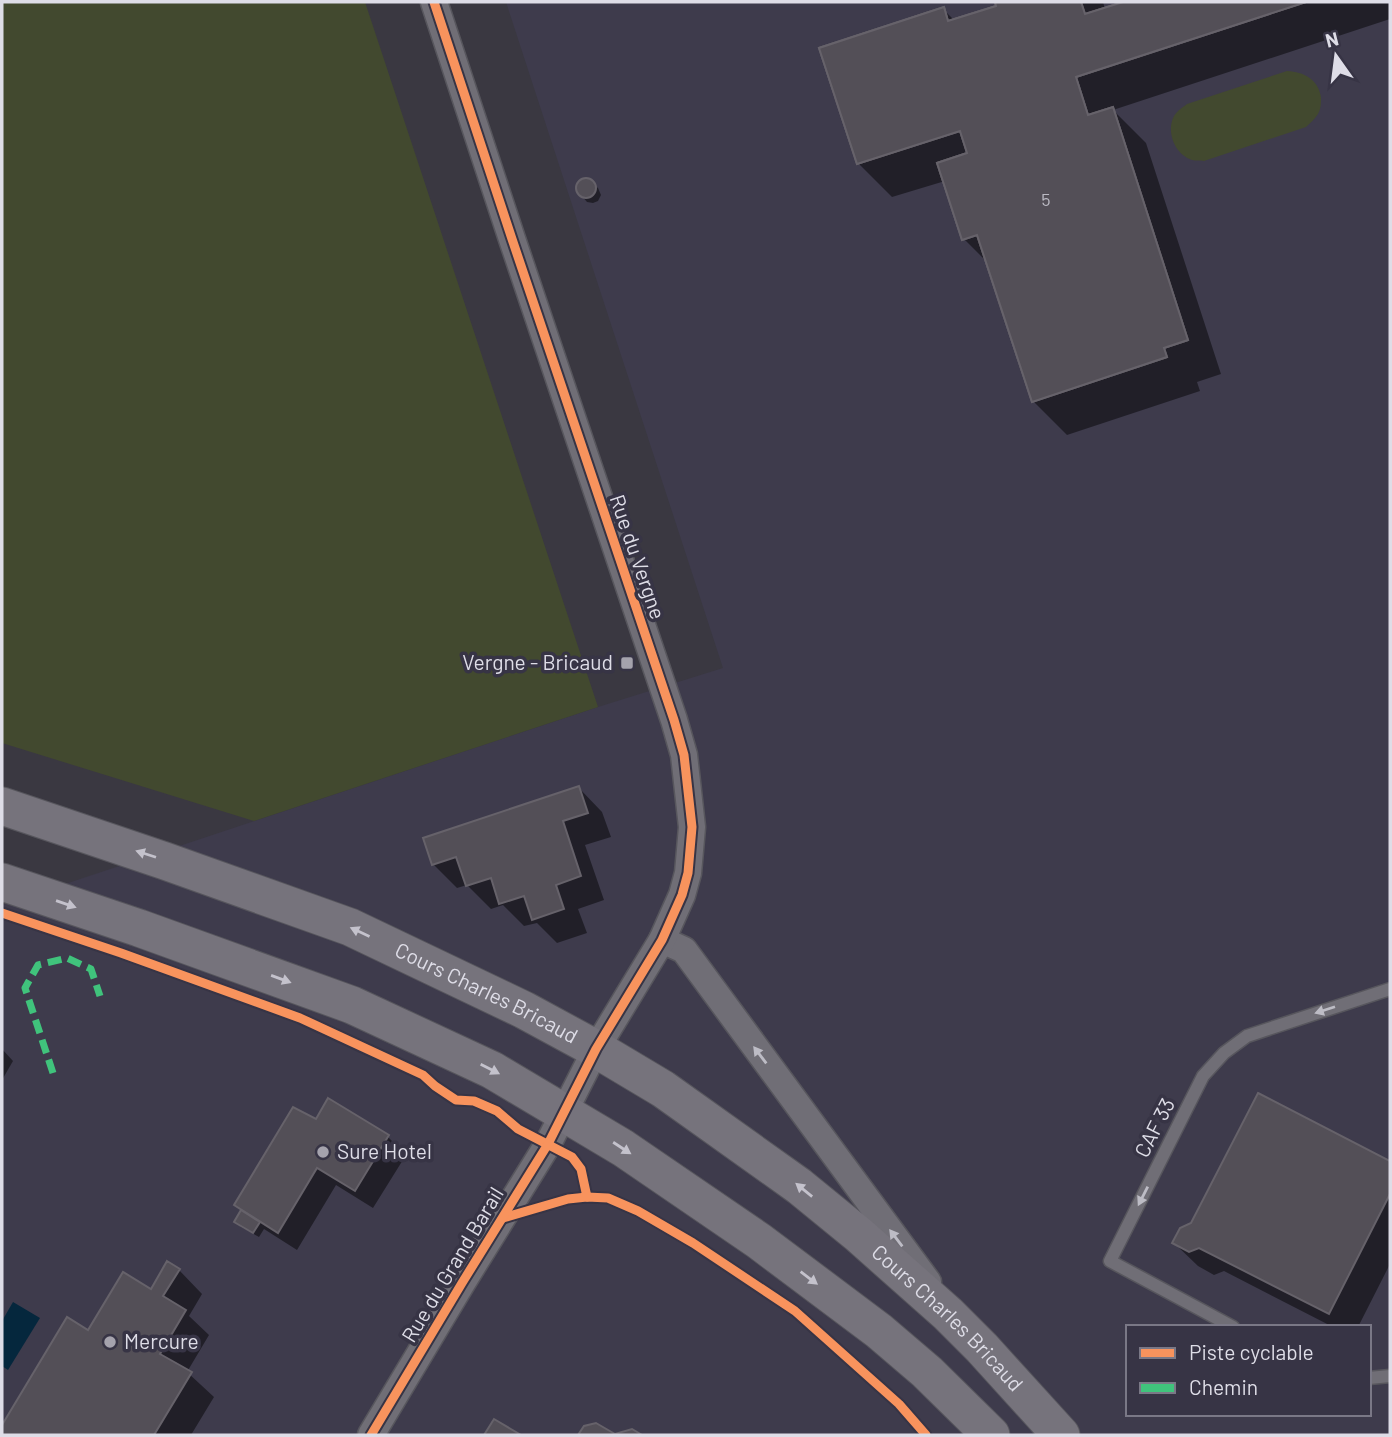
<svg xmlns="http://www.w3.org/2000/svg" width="1392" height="1437" font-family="Barlow,sans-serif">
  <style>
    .commercial { fill: #3e3b4c; fill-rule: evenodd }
    .green { fill: #42492f }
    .water { fill: #05273d }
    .shadow { fill: #0007 }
    .building { fill: #534f57; stroke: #66626a; stroke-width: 2; fill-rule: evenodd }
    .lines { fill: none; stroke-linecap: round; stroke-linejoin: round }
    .service-casing { stroke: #57565d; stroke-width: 15 }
    .minor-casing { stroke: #57565d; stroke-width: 29 }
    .secondary-casing { stroke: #57565d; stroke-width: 39 }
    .service { stroke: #706e76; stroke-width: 12 }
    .minor { stroke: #706e76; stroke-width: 26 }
    .secondary { stroke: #76737c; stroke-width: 37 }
    .quiet { stroke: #40c37c; stroke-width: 7; stroke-dasharray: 14 7; stroke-linecap: butt }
    .cycleway-casing { stroke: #373445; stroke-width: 13 }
    .cycleway { stroke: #f8935d; stroke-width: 9 }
    .oneway { fill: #c4c2cc }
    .oneway2 { fill: #bdbcc5 }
    .poi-dot { fill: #a5a3ad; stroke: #373445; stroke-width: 2.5 }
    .labels { text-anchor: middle; stroke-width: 7; stroke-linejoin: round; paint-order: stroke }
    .number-label { font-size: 18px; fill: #bbbac3 }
    .street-label { font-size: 21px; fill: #dedde7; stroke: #373445 }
    .poi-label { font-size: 21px; fill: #dedde7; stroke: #373445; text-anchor: start }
  </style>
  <rect width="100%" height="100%" fill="#3a3841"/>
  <path class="commercial" d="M 506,2 L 1390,2 L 1390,1435 L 2,1435 L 2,905 L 598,707 L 723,668 ZM 1128,1327 L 1369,1327 L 1369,1414 L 1128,1414 Z"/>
  <g class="green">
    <path d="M 2,2 L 365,2 L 598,707 L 254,821 L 2,743 Z"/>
    <path d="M 1287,71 C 1304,72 1318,79 1321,97 C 1321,103 1321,109 1318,114 C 1315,119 1310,123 1306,127 L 1204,161 C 1200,160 1196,161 1192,160 C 1174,154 1166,131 1174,116 C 1177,111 1183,107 1187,104 Z"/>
  </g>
  <path class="water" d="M 13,1302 L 40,1318 L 8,1370 L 2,1366 L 2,1321 Z"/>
  <g class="shadow">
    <path d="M 996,2 L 1103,2 L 1105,9 L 1129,2 L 1390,2 L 1390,19 L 1113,110 L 1146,143 L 1221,374 L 1197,382 L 1200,391 L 1067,435 L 1033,401 L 988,263 L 964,239 L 945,181 L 892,197 L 858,163 L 943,9 L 955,21 L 998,7 Z"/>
    <path d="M 587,180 L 598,188 L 601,195 L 598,201 L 593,203 L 587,202 L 577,190 L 580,182 Z"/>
    <path d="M 579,788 L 602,812 L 611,837 L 585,845 L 604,900 L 578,909 L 587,933 L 557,943 L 537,923 L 524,926 L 503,905 L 491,909 L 467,885 L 457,888 L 433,864 Z"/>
    <path d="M 2,1049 L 13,1061 L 2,1080 Z"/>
    <path d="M 329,1101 L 388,1137 L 406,1155 L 373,1208 L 336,1185 L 297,1250 L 264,1229 L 259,1237 L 241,1227 L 236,1221 L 242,1211 L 236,1205 L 316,1122 Z"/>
    <path d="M 1389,1162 L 1390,1164 L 1390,1264 L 1358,1327 L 1333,1327 L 1224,1271 L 1214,1275 L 1198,1266 L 1174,1243 Z"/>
    <path d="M 179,1270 L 202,1294 L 189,1316 L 209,1335 L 187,1372 L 214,1397 L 191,1435 L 2,1435 L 2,1428 L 67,1320 L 88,1332 L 152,1292 Z"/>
  </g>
  <g class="building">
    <path d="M 995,2 L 1081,2 L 1085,14 L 1123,2 L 1306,2 L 1076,77 L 1088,115 L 1113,107 L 1188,340 L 1164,348 L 1167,357 L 1032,402 L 977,235 L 962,240 L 937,163 L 967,153 L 960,131 L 857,164 L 819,48 L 944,7 L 948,21 L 996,6 ZM 1000,19 L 1012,55 L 964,71 L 953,35 Z"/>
    <path d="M 995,2 L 1081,2 L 1085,14 L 1123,2 L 1306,2 L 1076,77 L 1088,115 L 1113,107 L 1188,340 L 1164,348 L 1167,357 L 1032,402 L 977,235 L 962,240 L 937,163 L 967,153 L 960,131 L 857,164 L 819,48 L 944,7 L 948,21 L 996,6 Z"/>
    <circle cx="586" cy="188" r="10"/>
    <path d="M 579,786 L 588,813 L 563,821 L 581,876 L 556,885 L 564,909 L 532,920 L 524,896 L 499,904 L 491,878 L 466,886 L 456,857 L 432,865 L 423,838 Z"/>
    <path d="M 1258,1093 L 1390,1161 L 1390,1194 L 1329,1314 L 1199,1248 L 1189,1252 L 1172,1243 L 1180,1228 L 1191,1223 Z"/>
    <path d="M 328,1098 L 389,1135 L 355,1191 L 317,1168 L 278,1233 L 234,1205 L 293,1107 L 316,1119 Z"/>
    <path d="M 241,1210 L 260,1222 L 253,1233 L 234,1222 Z"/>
    <path d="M 167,1261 L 180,1269 L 163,1296 L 186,1310 L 160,1354 L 192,1372 L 154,1435 L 2,1435 L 2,1425 L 67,1317 L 88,1330 L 123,1272 L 151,1289 Z"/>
    <path d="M 494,1419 L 521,1435 L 484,1435 Z"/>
    <path d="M 596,1423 L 615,1434 L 632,1429 L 642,1435 L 578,1435 L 584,1426 Z"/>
  </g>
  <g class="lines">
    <g class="service-casing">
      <g id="service">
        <path d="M 1233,1327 L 1110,1261 L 1203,1076 L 1224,1053 L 1247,1036 L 1390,989"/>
        <path d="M 1369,1378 L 1390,1376"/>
      </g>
    </g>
    <g class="minor-casing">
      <g id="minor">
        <path d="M 662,940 L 684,950 L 928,1282"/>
        <path d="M 371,1435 L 462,1283 L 548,1144 L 596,1049 L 662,940 L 682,895 L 688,873 L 692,827 L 684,755 L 674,720 L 512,239 L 434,2"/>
      </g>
    </g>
    <g class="secondary-casing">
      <g id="secondary">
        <path id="s1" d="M 2,806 L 165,861 L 350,927 L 524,1010 L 596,1049 L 663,1089 L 799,1186 L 859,1235 L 948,1314 L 982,1348 L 1061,1435"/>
        <path d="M 2,882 L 139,928 L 352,1005 L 492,1070 L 623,1148 L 759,1241 L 879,1331 L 927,1372 L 991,1435"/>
      </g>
    </g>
    <use href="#service" class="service"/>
    <use href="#minor" class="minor"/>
    <use href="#secondary" class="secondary"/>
    <path class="quiet" d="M 53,1073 L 25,988 L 38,965 L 67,958 L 91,969 L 100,996"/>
    <g class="cycleway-casing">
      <g id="cycleway">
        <path d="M 2,913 L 121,953 L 300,1018 L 423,1075 L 435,1086 L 456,1100 L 474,1101 L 497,1111 L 518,1129 L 572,1157 L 581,1169 L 587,1197"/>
        <path d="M 503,1218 L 568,1199 L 587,1197 L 608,1198 L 638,1211 L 693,1243 L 795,1311 L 899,1404 L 926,1435"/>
        <path d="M 371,1435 L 462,1283 L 548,1144 L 596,1049 L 662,940 L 682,895 L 688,873 L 692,827 L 684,755 L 674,720 L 512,239 L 434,2"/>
      </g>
    </g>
    <use href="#cycleway" class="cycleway"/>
  </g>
  <defs><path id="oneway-solid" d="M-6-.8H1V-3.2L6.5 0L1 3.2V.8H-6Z" transform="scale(1.75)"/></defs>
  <g class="oneway">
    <use href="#oneway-solid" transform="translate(146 854) rotate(-162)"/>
    <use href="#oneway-solid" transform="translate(66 904) rotate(19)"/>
    <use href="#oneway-solid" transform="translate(360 932) rotate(-155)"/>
    <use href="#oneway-solid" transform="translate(281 979) rotate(20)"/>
    <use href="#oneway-solid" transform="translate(490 1069) rotate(27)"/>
    <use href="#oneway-solid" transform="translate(622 1148) rotate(33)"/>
    <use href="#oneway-solid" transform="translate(804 1190) rotate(-141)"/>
    <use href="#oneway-solid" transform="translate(809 1278) rotate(37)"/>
  </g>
  <g class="oneway2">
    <use href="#oneway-solid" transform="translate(1325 1010) rotate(162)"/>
    <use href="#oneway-solid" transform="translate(760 1055) rotate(-127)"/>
    <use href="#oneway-solid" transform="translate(1143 1196) rotate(117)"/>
    <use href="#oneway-solid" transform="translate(896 1238) rotate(-127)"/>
  </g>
  <g class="poi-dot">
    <rect x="620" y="656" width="14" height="14" rx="3.5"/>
    <circle cx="323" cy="1152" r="7"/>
    <circle cx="110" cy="1342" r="7"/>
  </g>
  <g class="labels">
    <g class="number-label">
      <text x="1046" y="206">5</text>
    </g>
    <g class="street-label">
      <text transform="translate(637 557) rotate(71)" y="7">Rue du Vergne</text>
      <text dy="7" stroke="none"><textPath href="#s1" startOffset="520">Cours Charles Bricaud</textPath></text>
      <text transform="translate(1155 1128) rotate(-63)" y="7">CAF 33</text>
      <text transform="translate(453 1265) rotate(-59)" y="7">Rue du Grand Barail</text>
      <text dy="7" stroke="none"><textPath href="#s1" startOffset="1087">Cours Charles Bricaud</textPath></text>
    </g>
    <g class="poi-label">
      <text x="613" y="670" text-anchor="end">Vergne - Bricaud</text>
      <text x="337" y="1159">Sure Hotel</text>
      <text x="124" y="1349">Mercure</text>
    </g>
  </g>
  <rect width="1392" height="1437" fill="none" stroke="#dedde7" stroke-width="7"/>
  <rect x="1126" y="1325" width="245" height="91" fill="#373445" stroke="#7a7886" stroke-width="2"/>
  <rect x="1140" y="1348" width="35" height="10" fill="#f8935d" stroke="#7a7886" stroke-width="2"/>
  <text x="1189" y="1360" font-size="21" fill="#dedde7">Piste cyclable</text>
  <rect x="1140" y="1383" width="35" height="10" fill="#40c37c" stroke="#7a7886" stroke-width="2"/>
  <text x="1189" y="1395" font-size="21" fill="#dedde7">Chemin</text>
  <g transform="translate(1336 56) rotate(346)" stroke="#373445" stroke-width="5" paint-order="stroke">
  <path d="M0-5L12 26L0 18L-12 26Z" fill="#dedde7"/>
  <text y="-10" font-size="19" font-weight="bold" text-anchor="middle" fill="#dedde7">N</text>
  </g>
</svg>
